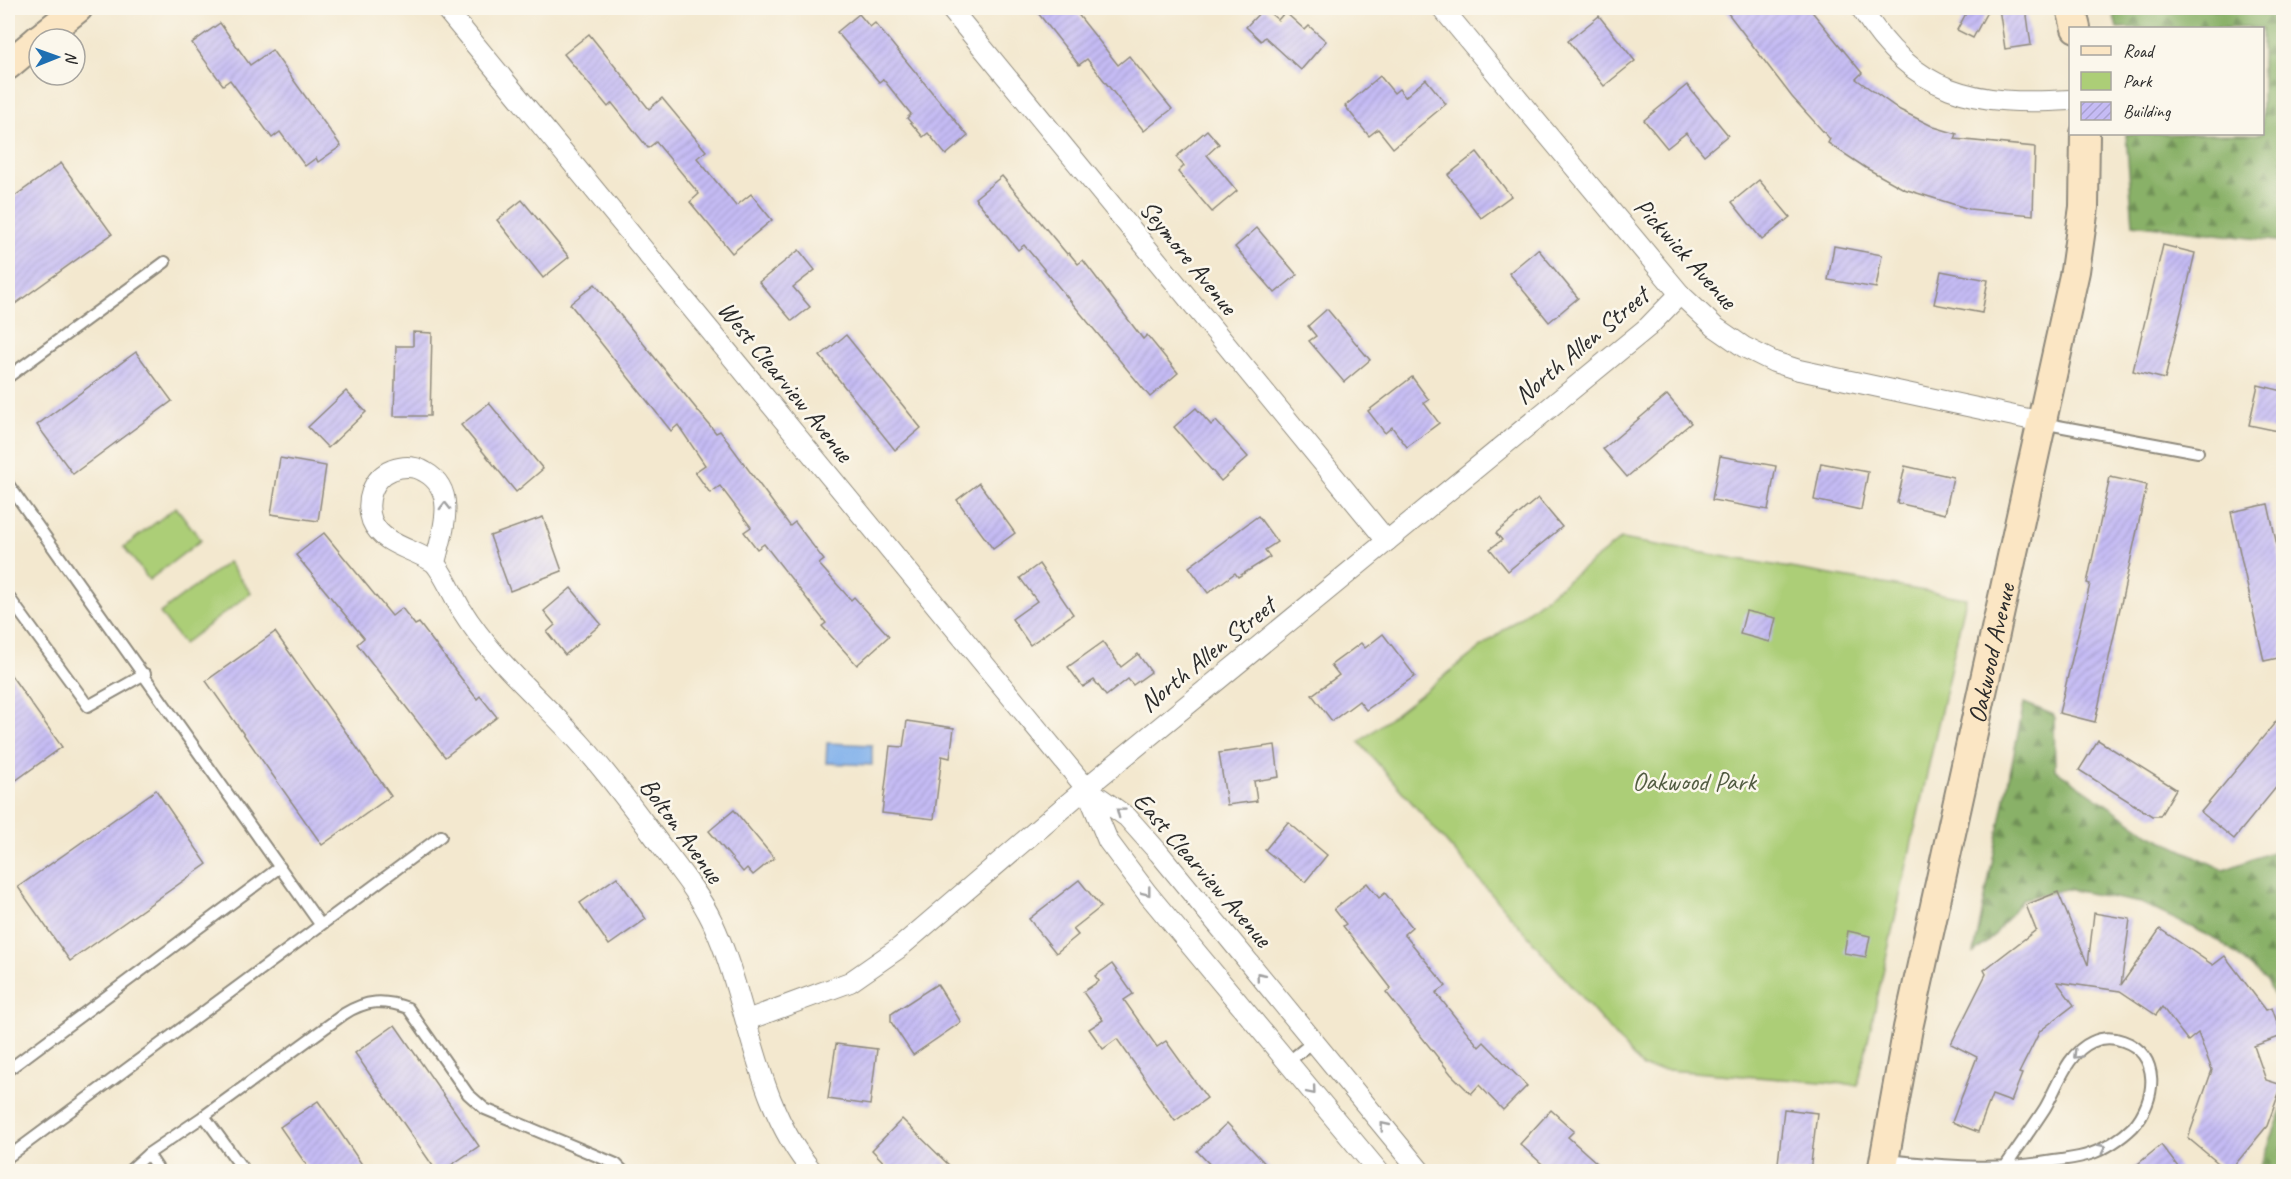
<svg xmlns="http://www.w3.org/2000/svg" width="2291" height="1179" font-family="Caveat,sans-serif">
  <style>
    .green { fill: #acce77; stroke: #6c7c51; stroke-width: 1.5 }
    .forest { fill: url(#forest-firs); stroke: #5a6e4a; stroke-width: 1.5 }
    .water { fill: #80b0eb; stroke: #566e8b; stroke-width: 1.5 }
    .building { fill: url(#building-hatch) }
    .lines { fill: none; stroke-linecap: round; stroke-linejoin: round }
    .lane-casing { stroke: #8f8a7d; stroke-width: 14 }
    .street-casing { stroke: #8f8a7d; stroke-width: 22 }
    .secondary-casing { stroke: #8f8a7d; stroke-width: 32 }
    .lane { stroke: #fff; stroke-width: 10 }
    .street { stroke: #fff; stroke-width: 20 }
    .secondary { stroke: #fbe6c4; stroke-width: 28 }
    .oneway { stroke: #a0a0a0 }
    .labels { text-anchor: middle; stroke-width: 5; stroke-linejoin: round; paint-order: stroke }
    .street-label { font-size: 26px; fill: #2b2b2b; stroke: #fbf7ec }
    .park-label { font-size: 26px; fill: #525c42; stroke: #fbf7ec }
  </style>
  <defs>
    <pattern id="forest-firs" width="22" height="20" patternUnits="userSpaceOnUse" patternTransform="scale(1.5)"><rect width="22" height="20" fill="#89b168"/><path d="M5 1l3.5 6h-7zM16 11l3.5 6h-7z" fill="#709056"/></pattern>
    <pattern id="building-hatch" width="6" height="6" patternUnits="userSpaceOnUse" patternTransform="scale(1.5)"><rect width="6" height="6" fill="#c5bbf4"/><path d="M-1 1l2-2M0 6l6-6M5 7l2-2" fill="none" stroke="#a9a1d1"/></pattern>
  </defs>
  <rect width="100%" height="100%" fill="#fbf7ec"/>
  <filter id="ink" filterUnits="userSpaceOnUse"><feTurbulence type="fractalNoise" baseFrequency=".0167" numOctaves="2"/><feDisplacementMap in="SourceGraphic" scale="12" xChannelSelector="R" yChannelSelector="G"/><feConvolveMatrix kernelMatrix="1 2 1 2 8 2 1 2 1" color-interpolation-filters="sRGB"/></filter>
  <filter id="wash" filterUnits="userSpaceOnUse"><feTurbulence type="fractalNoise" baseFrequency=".008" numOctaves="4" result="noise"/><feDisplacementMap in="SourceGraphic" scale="24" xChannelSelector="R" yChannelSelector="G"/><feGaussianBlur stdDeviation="1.35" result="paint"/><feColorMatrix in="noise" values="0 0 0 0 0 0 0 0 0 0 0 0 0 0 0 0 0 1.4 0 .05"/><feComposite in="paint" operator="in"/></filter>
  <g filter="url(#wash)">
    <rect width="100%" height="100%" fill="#f3e8cf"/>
    <g class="green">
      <path d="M 176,507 L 201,540 L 149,580 L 124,547 Z"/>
      <path d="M 1621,539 L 1966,598 L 1858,1085 L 1643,1068 L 1359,742 Z"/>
      <path d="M 228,562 L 251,593 L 183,644 L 160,613 Z"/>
    </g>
    <g class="forest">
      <path d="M 2112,8 L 2283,8 L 2283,242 L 2133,224 L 2126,134 L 2262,134 L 2262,28 L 2117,28 Z"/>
      <path d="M 2024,703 L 2054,715 L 2055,769 L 2151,835 L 2224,870 L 2277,850 L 2283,842 L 2283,1016 L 2267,981 L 2218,940 L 2141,903 L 2066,889 L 2022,899 L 1993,937 L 1974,953 Z"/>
      <path d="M 2283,1107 L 2283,1171 L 2255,1171 L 2261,1165 Z"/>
    </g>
    <path class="water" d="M 827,743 L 872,745 L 872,765 L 826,763 Z"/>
    <g id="blocks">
      <g class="building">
        <path d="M 1034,8 L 1073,8 L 1118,65 L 1129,56 L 1172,109 L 1144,131 L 1087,59 L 1079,65 Z"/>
        <path d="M 1264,8 L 1278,20 L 1285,12 L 1305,30 L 1309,26 L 1326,41 L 1301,70 L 1265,37 L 1261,41 L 1246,27 Z"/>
        <path d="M 1724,8 L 1809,8 L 1862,73 L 1856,79 L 1900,110 L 1934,127 L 1957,134 L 1955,139 L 2035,147 L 2033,215 L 1969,209 L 1904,189 L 1866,168 L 1828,143 L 1830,139 L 1792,97 Z"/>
        <path d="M 1969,8 L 1989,8 L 1973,38 L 1957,30 Z"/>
        <path d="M 1999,8 L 2026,8 L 2031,45 L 2005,49 Z"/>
        <path d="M 859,14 L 870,27 L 875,23 L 968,136 L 946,155 L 928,133 L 923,137 L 907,118 L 911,114 L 883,79 L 879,82 L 837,32 Z"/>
        <path d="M 1599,16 L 1635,61 L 1604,86 L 1568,41 Z"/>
        <path d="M 220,23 L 250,65 L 272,50 L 341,146 L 318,162 L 316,158 L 305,166 L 280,132 L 272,138 L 230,80 L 223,85 L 192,43 Z"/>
        <path d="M 589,34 L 649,109 L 662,98 L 706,151 L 697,158 L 736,206 L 751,194 L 772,220 L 732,253 L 690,202 L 699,194 L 656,142 L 648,148 L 612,103 L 608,107 L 564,54 Z"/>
        <path d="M 1380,76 L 1394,93 L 1399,89 L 1405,97 L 1426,79 L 1446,104 L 1393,148 L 1378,129 L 1369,136 L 1345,106 Z"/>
        <path d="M 1687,85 L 1728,135 L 1704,155 L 1686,133 L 1667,148 L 1644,120 Z"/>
        <path d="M 1207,130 L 1219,144 L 1207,155 L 1237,191 L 1212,212 L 1178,172 L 1184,166 L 1176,157 Z"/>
        <path d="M 1477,152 L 1511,196 L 1481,218 L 1448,175 Z"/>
        <path d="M 61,163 L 112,234 L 8,309 L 8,201 Z"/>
        <path d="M 1002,176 L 1067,254 L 1069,253 L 1078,264 L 1083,260 L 1143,339 L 1147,335 L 1178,373 L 1150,397 L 1024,245 L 1018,250 L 975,198 Z"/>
        <path d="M 1759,180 L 1790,217 L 1762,240 L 1732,202 Z"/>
        <path d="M 522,200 L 569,257 L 543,278 L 497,220 Z"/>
        <path d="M 1257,228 L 1297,275 L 1275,293 L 1235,247 Z"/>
        <path d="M 2163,245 L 2195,253 L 2165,379 L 2133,371 Z"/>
        <path d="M 1834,246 L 1882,255 L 1876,288 L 1828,280 Z"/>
        <path d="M 1538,249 L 1578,298 L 1549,322 L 1509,273 Z"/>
        <path d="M 799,250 L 815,270 L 793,287 L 810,307 L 792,321 L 759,282 Z"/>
        <path d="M 1941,271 L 1988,280 L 1982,313 L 1934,304 Z"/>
        <path d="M 595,284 L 716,433 L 720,431 L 790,526 L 795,522 L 824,560 L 819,564 L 851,600 L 854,597 L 889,636 L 857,665 L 822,626 L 826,623 L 764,544 L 757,549 L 744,532 L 751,527 L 720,486 L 710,493 L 695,472 L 705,465 L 678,425 L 671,431 L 570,304 Z"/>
        <path d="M 1327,309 L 1370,360 L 1344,382 L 1309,341 L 1316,336 L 1308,326 Z"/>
        <path d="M 413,332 L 432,333 L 430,416 L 394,416 L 396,346 L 413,346 Z"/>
        <path d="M 846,335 L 921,428 L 895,450 L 820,356 Z"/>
        <path d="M 136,352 L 172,401 L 73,474 L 37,425 Z"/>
        <path d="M 1412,377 L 1429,400 L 1424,403 L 1439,423 L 1407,447 L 1392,427 L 1385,433 L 1368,411 Z"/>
        <path d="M 2258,385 L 2283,391 L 2283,432 L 2249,425 Z"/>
        <path d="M 346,391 L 366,412 L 328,448 L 308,427 Z"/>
        <path d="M 1667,395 L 1691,423 L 1627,477 L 1603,449 Z"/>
        <path d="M 489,403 L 543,469 L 516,492 L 461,425 Z"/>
        <path d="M 1196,408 L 1211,425 L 1216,421 L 1248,457 L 1221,481 L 1174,427 Z"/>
        <path d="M 1720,456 L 1776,466 L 1768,510 L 1712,500 Z"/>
        <path d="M 280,458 L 326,466 L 318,521 L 271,514 Z"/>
        <path d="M 1821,463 L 1868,472 L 1861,510 L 1814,500 Z"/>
        <path d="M 1905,466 L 1953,477 L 1945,514 L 1897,503 Z"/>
        <path d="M 2110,477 L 2147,485 L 2095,722 L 2059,713 L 2090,584 L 2087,583 Z"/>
        <path d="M 979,483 L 1015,533 L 993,549 L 957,500 Z"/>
        <path d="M 1538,498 L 1562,527 L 1508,571 L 1490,549 L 1502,540 L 1496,533 Z"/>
        <path d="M 2268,504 L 2283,573 L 2283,657 L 2264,661 L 2231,512 Z"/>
        <path d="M 1258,516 L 1277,542 L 1265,550 L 1270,557 L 1238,577 L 1235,573 L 1208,593 L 1189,567 Z"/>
        <path d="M 543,517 L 562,571 L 510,591 L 490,536 Z"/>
        <path d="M 324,533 L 392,616 L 402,608 L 415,625 L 419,623 L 477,699 L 480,696 L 497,717 L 445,757 L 357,644 L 364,638 L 296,555 Z"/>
        <path d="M 1039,564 L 1073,614 L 1030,645 L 1012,619 L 1037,601 L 1020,578 Z"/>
        <path d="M 571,588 L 601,624 L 565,655 L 547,632 L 555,625 L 544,611 Z"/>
        <path d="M 1746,611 L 1776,618 L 1770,642 L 1740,634 Z"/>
        <path d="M 275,632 L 391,796 L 322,845 L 206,681 Z"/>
        <path d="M 1383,634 L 1415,676 L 1366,710 L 1359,701 L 1332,721 L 1312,695 L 1339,675 L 1331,665 L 1361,643 L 1365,648 Z"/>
        <path d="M 1103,642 L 1121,667 L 1138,654 L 1151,672 L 1133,685 L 1128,679 L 1106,696 L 1094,680 L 1083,687 L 1068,667 Z"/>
        <path d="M 8,671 L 62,747 L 8,786 Z"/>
        <path d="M 2283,713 L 2283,779 L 2234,839 L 2201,812 Z"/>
        <path d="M 907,721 L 954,728 L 950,758 L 942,756 L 934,819 L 882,813 L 890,746 L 903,747 Z"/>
        <path d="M 2098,740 L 2176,789 L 2160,816 L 2152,816 L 2079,770 Z"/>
        <path d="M 1275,745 L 1279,777 L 1254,781 L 1257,801 L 1227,805 L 1219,753 Z"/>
        <path d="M 156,790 L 207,864 L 70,961 L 18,887 Z"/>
        <path d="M 734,810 L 774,858 L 753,875 L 747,868 L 743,872 L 709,831 Z"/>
        <path d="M 1288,822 L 1327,855 L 1305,882 L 1265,850 Z"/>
        <path d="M 617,877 L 646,919 L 609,945 L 580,903 Z"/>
        <path d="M 1079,880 L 1101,907 L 1073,929 L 1078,935 L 1056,953 L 1029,919 Z"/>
        <path d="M 1367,883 L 1379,898 L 1385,893 L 1412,927 L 1404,934 L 1446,986 L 1436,993 L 1479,1047 L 1484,1042 L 1527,1086 L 1503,1110 L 1479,1085 L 1471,1094 L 1451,1074 L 1386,992 L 1391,988 L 1343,926 L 1346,924 L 1334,909 Z"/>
        <path d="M 2058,892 L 2088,965 L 2094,913 L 2130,919 L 2121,985 L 2160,929 L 2213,965 L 2225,956 L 2266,1010 L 2272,1008 L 2282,1036 L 2254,1046 L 2266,1080 L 2282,1085 L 2267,1126 L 2229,1172 L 2188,1138 L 2212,1070 L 2198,1033 L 2188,1041 L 2162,1007 L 2156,1015 L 2120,991 L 2057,982 L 2074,1005 L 2040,1031 L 2019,1073 L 2022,1074 L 2011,1102 L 1992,1095 L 1978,1132 L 1952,1122 L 1977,1057 L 1951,1044 L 1986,974 L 1984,970 L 2036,930 L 2026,905 Z"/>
        <path d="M 1848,931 L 1870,936 L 1866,957 L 1844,953 Z"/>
        <path d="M 1112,964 L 1133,994 L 1124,1000 L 1157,1047 L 1166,1041 L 1207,1098 L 1175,1121 L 1117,1039 L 1103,1049 L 1089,1029 L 1103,1020 L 1083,992 L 1099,981 L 1095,976 Z"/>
        <path d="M 937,984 L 961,1022 L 913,1055 L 891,1022 L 891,1014 Z"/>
        <path d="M 395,1025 L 479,1146 L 441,1172 L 437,1172 L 355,1053 Z"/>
        <path d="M 836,1044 L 877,1049 L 870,1105 L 828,1099 Z"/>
        <path d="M 318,1101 L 338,1129 L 367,1172 L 311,1172 L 303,1160 L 280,1127 Z"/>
        <path d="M 1784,1109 L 1817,1113 L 1810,1172 L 1777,1172 Z"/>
        <path d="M 1551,1110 L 1574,1131 L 1568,1137 L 1607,1172 L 1551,1172 L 1520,1144 Z"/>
        <path d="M 902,1119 L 956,1172 L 893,1172 L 872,1150 Z"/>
        <path d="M 1227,1123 L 1273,1172 L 1217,1172 L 1197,1151 Z"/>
        <path d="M 2161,1145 L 2182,1172 L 2128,1172 Z"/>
      </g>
    </g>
  </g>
  <g filter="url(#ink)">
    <use href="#blocks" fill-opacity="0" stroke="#8f8a7d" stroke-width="1.5"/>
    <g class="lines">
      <g class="lane-casing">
        <g id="lane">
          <path d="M 8,377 L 165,262"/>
          <path d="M 2042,423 L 2198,452"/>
          <path d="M 8,484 L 320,924"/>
          <path d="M 8,596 L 88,706 L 145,674"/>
          <path d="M 1288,1062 L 1314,1041"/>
          <path d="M 8,1070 L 280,867"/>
          <path d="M 204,1116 L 245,1172"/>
          <path d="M 148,1154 L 160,1172"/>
          <path d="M 8,1157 L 441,836"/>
          <path d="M 1886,1160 C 1944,1166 1997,1171 2054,1161 C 2066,1159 2079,1158 2090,1154 C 2105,1149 2122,1138 2133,1127 C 2157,1100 2161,1054 2123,1041 C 2112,1037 2103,1037 2092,1042 C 2067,1053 2058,1086 2045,1108 C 2032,1128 2018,1148 2004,1168"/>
          <path d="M 128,1172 L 148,1154 L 204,1116 L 344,1014 C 366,1000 384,999 408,1008 L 468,1094 L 485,1109 L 616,1164 L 624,1172"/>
        </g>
      </g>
      <g class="street-casing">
        <g id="street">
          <path d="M 445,8 L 1086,788 L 1127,817 L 1159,853 L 1421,1172"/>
          <path d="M 950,8 L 1387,541"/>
          <path d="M 1442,8 L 1680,294 L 1715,327 L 1744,347 L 1774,362 L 1799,370 L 2042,422"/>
          <path d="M 1861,8 C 1915,95 1974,106 2070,100"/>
          <path d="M 435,563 C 442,533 459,491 425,472 C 415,466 403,466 392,470 C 372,478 365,502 372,521 C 382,545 414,549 433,562 C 441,568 455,599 461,609 C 494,662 540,698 581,744 C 610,776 636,812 662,847 C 680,871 699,894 712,921 C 750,1002 753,1102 813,1172"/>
          <path d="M 1086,788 L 1108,841 L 1147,893 L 1379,1172"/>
          <path d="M 747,1020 L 850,982 L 899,948 L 1086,788 L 1648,327 L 1680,294"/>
        </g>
      </g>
      <g class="secondary-casing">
        <g id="secondary">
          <path d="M 2071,8 L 2076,28"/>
          <path d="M 39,39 L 78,8"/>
          <path d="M 8,65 L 39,39"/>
          <path id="s1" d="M 1882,1172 L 1908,1028 L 2075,271 L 2084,207 L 2085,134"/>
        </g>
      </g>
      <use href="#lane" class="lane"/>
      <use href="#street" class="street"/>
      <use href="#secondary" class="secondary"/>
    </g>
    <defs><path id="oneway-chevron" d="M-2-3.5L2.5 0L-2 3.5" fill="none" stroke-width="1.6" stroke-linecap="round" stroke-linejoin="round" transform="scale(1.5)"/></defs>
    <g class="oneway">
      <use href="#oneway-chevron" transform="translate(445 506) rotate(-91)"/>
      <use href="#oneway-chevron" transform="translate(1120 812) rotate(-143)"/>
      <use href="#oneway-chevron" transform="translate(1147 892) rotate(52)"/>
      <use href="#oneway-chevron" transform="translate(1260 976) rotate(-129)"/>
      <use href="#oneway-chevron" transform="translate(2077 1055) rotate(135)"/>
      <use href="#oneway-chevron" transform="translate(1312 1091) rotate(50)"/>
      <use href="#oneway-chevron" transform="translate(1384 1126) rotate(-129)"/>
      <use href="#oneway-chevron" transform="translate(2102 1148) rotate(-27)"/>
    </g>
  </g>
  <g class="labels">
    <g class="street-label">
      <text transform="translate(1686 253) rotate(48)" y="9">Pickwick Avenue</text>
      <text transform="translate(1189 257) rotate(51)" y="9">Seymore Avenue</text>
      <text transform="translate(1581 345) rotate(-40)" y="9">North Allen Street</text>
      <text transform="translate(786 381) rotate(51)" y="9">West Clearview Avenue</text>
      <text dy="9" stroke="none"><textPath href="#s1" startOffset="530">Oakwood Avenue</textPath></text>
      <text transform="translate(1207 654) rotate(-39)" y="9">North Allen Street</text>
      <text transform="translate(682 830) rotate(54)" y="9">Bolton Avenue</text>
      <text transform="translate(1203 869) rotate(49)" y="9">East Clearview Avenue</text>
    </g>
    <g class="park-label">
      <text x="1694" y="790">Oakwood Park</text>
    </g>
  </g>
  <rect width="2291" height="1179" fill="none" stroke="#fbf7ec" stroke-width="30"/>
  <rect x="2069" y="27" width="195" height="108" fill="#fbf7ec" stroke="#a8a59f" stroke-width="1.5"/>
  <rect x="2081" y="46" width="30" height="9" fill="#fbe6c4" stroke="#a8a59f" stroke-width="1.5"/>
  <text x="2123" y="57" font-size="18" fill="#2b2b2b">Road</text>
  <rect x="2081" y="72" width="30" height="18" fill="#acce77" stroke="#a8a59f" stroke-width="1.5"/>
  <text x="2123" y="87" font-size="18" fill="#2b2b2b">Park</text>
  <rect x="2081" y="102" width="30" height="18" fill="url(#building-hatch)" stroke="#a8a59f" stroke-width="1.5"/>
  <text x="2123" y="117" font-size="18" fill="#2b2b2b">Building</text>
  <g transform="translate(57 57) rotate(89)"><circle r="28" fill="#fbf7ec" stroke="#a8a59f" stroke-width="1.5"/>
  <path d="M0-4.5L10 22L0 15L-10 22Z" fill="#1f6fb2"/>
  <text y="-9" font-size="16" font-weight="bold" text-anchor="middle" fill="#2b2b2b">N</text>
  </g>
</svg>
